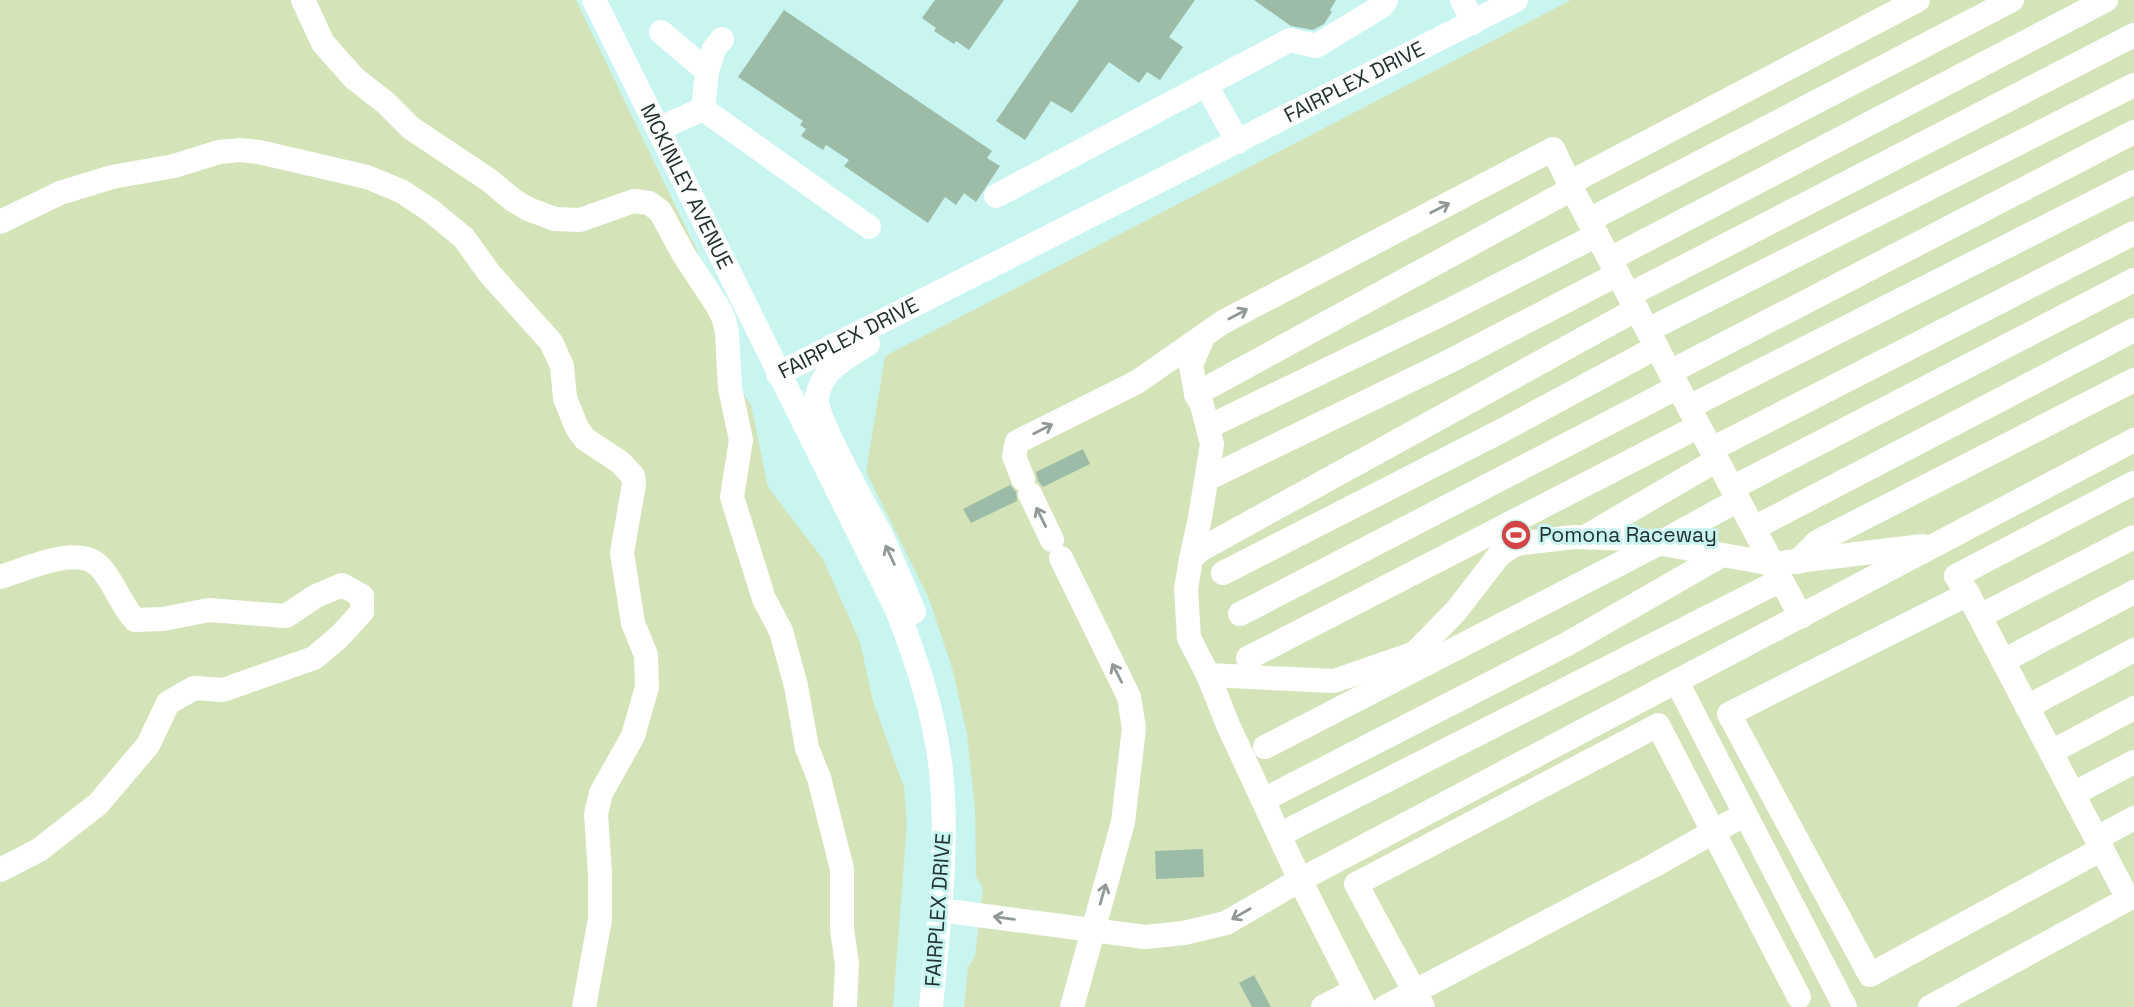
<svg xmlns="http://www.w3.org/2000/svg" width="2134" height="1007" font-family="'Space Grotesk',sans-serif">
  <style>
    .green { fill: #d5e4b8 }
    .building { fill: #9cbca7 }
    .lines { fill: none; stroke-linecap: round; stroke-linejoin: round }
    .minor { stroke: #fff; stroke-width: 24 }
    .oneway { stroke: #909898 }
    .labels { text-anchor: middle; stroke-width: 6; stroke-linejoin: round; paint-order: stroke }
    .street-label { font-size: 21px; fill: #203130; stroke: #c9f5f1 }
    .poi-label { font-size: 21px; fill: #203130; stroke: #c9f5f1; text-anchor: start }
  </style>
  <rect width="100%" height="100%" fill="#c9f5f1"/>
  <g class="green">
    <path d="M 0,0 L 576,0 L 729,317 L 737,383 L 751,405 L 768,487 L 823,559 L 860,642 L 873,701 L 904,787 L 907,824 L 893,1007 L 0,1007 Z"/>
    <path d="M 1571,0 L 2134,0 L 2134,1007 L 964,1007 L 968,967 L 975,956 L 983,888 L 976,877 L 975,808 L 967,735 L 953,671 L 929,599 L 866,472 L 885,356 Z"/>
  </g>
  <g class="building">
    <path d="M 935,0 L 1004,0 L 969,50 L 956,41 L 954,44 L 934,31 L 936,28 L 922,18 Z"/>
    <path d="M 1079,0 L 1195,0 L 1169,37 L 1183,47 L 1160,80 L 1147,72 L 1139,83 L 1109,62 L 1072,113 L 1051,101 L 1025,140 L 996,121 Z"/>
    <path d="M 1254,0 L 1336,0 L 1330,10 L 1332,12 L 1324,24 L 1313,30 L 1291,26 Z"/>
    <path d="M 784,10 L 992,151 L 987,158 L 1000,166 L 976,202 L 964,193 L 956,205 L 945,197 L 928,223 L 844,166 L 849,160 L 826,145 L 823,150 L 801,136 L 806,129 L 800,125 L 803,121 L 738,77 Z"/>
    <path d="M 1083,449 L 1090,464 L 1043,487 L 1038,481 L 1036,472 Z"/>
    <path d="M 1010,485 L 1016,492 L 1017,501 L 971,523 L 963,509 Z"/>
    <path d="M 1203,849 L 1204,877 L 1156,879 L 1155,851 Z"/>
    <path d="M 1254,975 L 1271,1007 L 1252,1007 L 1239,983 Z"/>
  </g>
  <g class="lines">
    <g class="minor">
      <path d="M 303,0 L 323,43 L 354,78 L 386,103 L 411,128 L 489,180 L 513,200 L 528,209 L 555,219 L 580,220 L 634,201 L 649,203 L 660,211 L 684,255 L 717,305 L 724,319 L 727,333 L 730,388 L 741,440 L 732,497 L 764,599 L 781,631 L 796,686 L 807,748 L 819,778 L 842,869 L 842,929 L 847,964 L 845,1007"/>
      <path id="s1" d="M 594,0 L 897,610 C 917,661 935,715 941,771 C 949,849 938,929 931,1007"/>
      <path d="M 1462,0 L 1473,23"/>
      <path d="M 661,32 L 707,71 L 703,109"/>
      <path d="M 707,71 L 714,49 L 722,39"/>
      <path d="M 1206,85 L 1238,142"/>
      <path d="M 703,109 L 869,227"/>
      <path d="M 658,129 L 703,109"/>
      <path d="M 996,196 L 1290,40 L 1316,46 L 1382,6 L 1386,0"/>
      <path d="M 1589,220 L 2012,0"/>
      <path d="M 0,222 L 60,193 L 112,177 L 174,166 L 219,152 L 240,150 L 259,152 L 367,177 L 401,191 L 430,210 L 464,238 L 489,273 L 551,342 L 562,366 L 565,398 L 577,428 L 585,439 L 620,462 L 633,476 L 634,484 L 622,553 L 633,623 L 646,655 L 647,687 L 633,736 L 601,793 L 596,814 L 600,873 L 600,919 L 584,1007"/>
      <path d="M 1610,259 L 2106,0"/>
      <path d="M 1629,295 L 2134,35"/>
      <path d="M 1648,330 L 2134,85"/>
      <path d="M 868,344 C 847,357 822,369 817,396 C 814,417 869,512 882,537 C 893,562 904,587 914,612"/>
      <path d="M 1670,372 L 2134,132"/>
      <path id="s2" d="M 778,374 L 1516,0"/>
      <path d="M 1689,407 L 2134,182"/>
      <path d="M 1208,427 L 1440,315 L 1597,235"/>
      <path d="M 1712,449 L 2134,233"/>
      <path d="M 1023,479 L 1014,456 L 1017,442 L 1137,382 L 1223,322 L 1553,149 L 1572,189 L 1196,394"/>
      <path d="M 1207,479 L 1448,362 L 1618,274"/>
      <path d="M 1732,488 L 2134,280"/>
      <path d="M 1030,494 L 1052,540"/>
      <path d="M 1754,528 L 2134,330"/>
      <path d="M 1585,537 L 1717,460"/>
      <path d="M 1061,558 L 1129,697 L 1134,728 L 1123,822 L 1072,1007"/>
      <path d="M 1191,559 L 1200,518 L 1212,444 L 1202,405 L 1196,394 L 1191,365 L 1203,337"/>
      <path d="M 1797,562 L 1817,542 L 2134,380"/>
      <path d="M 1223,573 L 1503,430 L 1657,347"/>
      <path d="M 0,577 C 25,570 76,544 99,566 C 114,581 120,604 135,620 L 163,619 L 209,610 L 286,616 L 316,596 L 342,585 L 362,596 L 362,612 L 339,637 L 314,658 L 223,690 L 194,688 L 168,703 L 148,745 L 98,804 L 39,850 L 0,870"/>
      <path d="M 1968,594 L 1956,576 L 2134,483"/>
      <path d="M 1240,614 L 1678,387"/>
      <path d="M 1980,616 L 2134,537"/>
      <path d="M 1801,617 L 1572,189 L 1577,179 L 1918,0"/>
      <path d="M 1248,658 L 1699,426"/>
      <path d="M 2003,661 L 2134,592"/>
      <path d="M 1208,675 L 1334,681 L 1415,653 L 1456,611 L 1500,554 L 1516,544 L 1574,537 L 1635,539 L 1773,564 L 1923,546"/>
      <path d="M 1677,682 L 1845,1007"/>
      <path d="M 2027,707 L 2134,650"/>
      <path d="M 1265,747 L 1658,544 L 1738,500"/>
      <path d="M 2051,752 L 2134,708"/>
      <path d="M 2073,794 L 2134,762"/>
      <path d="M 1263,800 L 1567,644 L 1722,555"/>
      <path d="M 1279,835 L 1781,580"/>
      <path d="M 2097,838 L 2134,818"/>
      <path d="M 940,910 L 1145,937 L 1184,933 L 1226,923 L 1300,880 L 2134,440"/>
      <path d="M 1323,1007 L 1356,990"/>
      <path d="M 1364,1007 L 1300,880 L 1228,725 L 1208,675 L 1189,638 L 1186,589 L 1191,559 L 1200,550 L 1637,309"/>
      <path d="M 1385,1007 L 1653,866 L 1745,814"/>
      <path d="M 1423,1007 L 1356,884 L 1658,725 L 1799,997"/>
      <path d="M 1930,1007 L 2128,899 L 1968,594 L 1729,714 L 1870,975 L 2102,849"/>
    </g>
  </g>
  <defs><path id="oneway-shaft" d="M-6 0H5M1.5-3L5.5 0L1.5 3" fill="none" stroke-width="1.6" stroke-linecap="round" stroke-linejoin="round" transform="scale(1.75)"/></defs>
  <g class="oneway">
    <use href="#oneway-shaft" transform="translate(1440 208) rotate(-27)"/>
    <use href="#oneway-shaft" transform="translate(1238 314) rotate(-28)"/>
    <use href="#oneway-shaft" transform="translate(1043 429) rotate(-27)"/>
    <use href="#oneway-shaft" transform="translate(1041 517) rotate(-116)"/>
    <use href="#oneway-shaft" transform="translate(890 555) rotate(-115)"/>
    <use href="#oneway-shaft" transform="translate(1117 673) rotate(-117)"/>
    <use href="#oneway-shaft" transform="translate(1103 894) rotate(-74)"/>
    <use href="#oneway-shaft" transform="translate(1241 914) rotate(150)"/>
    <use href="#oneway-shaft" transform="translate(1004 918) rotate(-173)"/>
  </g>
  <defs>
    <g id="stadium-disc" transform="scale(1.575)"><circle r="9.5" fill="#d44445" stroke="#c9f5f1"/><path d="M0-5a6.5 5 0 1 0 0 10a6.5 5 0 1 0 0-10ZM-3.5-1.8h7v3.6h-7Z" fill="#fff"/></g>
  </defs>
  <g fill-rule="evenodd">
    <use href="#stadium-disc" x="1516" y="535"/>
  </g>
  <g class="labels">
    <g class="street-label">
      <text dy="7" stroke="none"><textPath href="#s2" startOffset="646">FAIRPLEX DRIVE</textPath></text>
      <text dy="7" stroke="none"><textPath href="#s1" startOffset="208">MCKINLEY AVENUE</textPath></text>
      <text dy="7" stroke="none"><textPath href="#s2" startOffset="79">FAIRPLEX DRIVE</textPath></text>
      <text transform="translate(938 910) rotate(-86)" y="7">FAIRPLEX DRIVE</text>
    </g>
    <g class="poi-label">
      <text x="1539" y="542">Pomona Raceway</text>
    </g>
  </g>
</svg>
